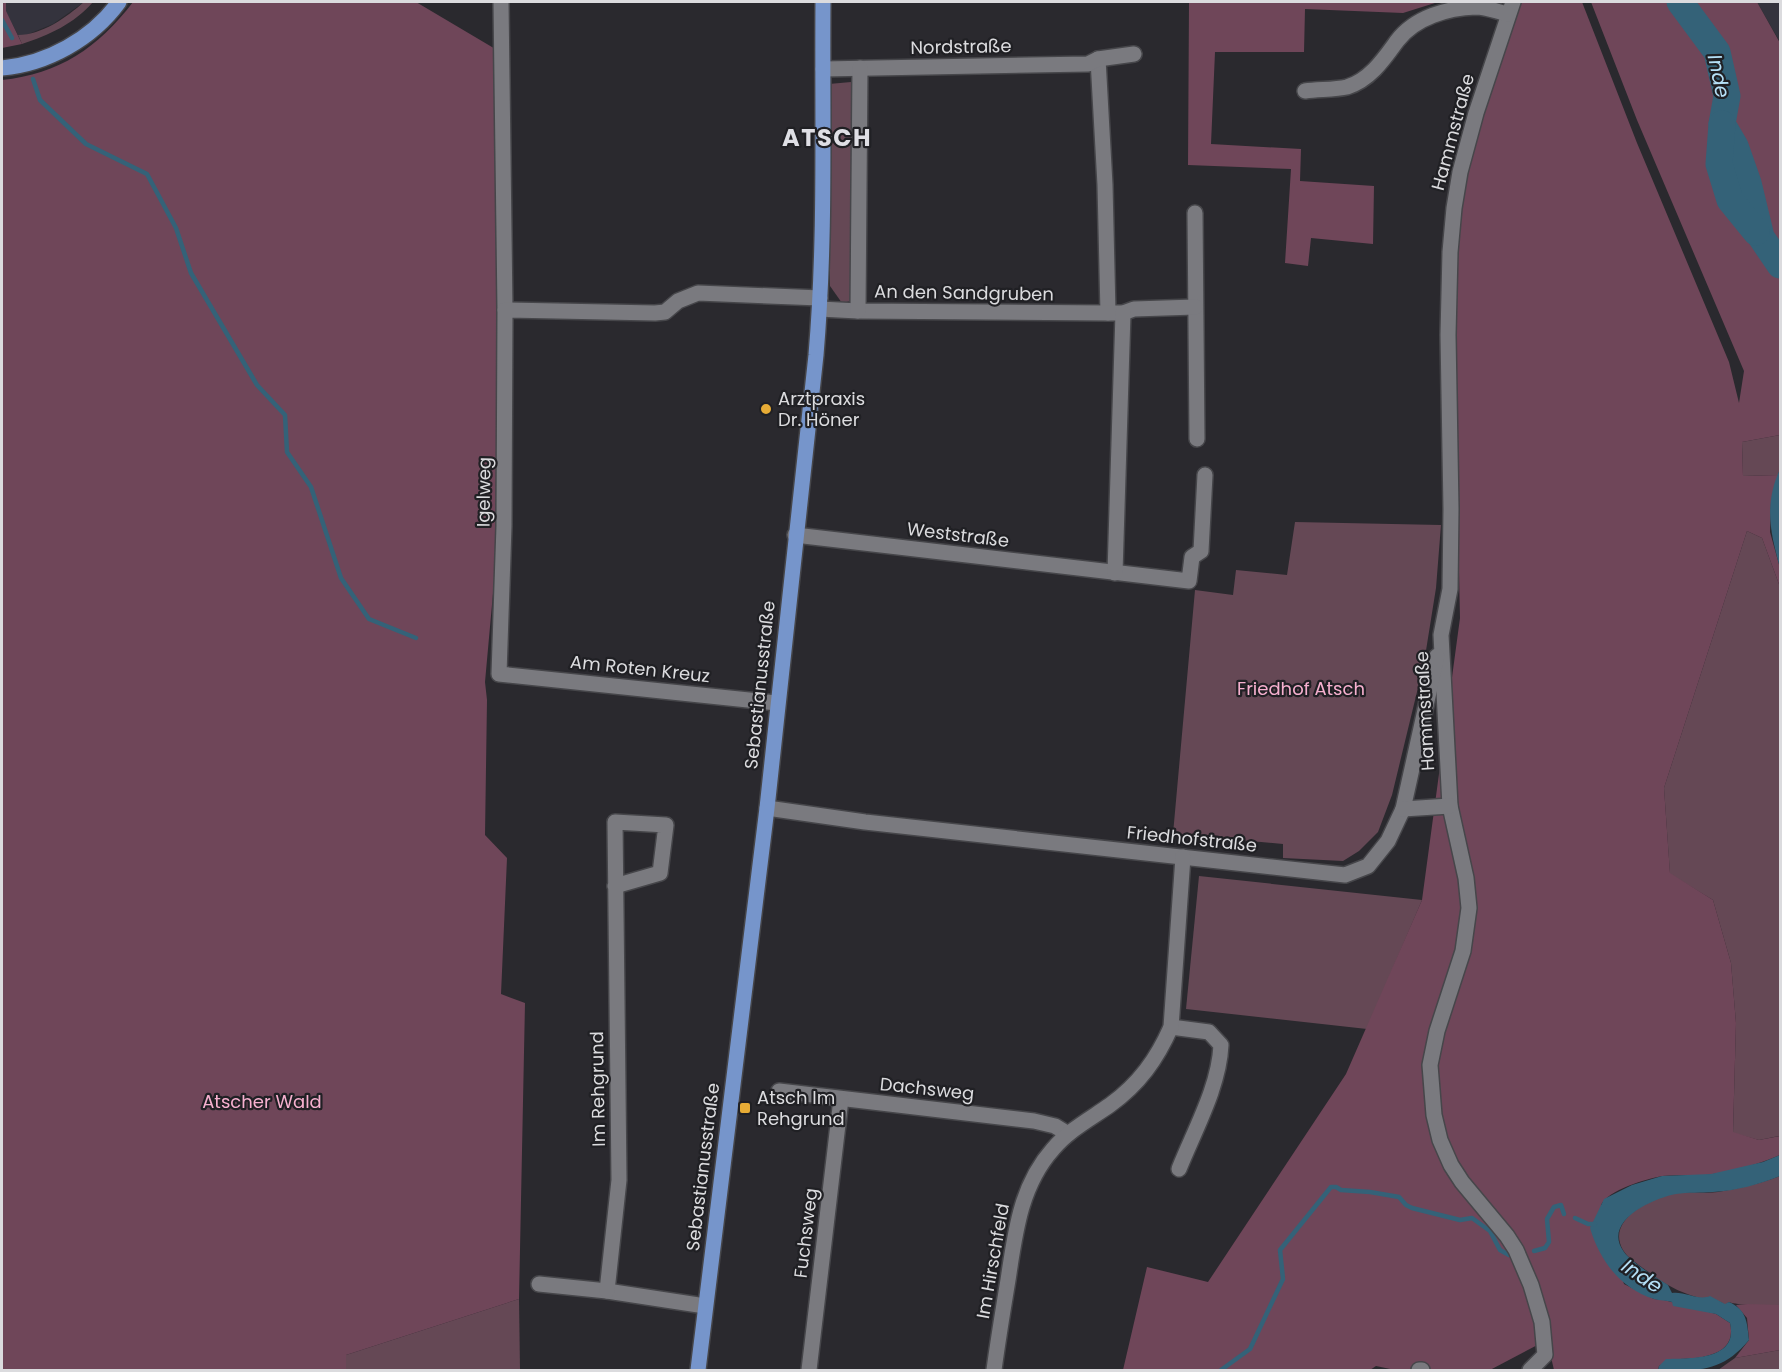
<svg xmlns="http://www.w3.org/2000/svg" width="1782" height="1372" font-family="Poppins,sans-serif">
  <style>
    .built { fill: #34333d }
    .green { fill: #654855 }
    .forest { fill: #6f4659 }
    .water { fill: #346278 }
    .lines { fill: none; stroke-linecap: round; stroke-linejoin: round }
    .stream { stroke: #346278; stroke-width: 4.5 }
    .river { stroke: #346278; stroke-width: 27 }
    .minor-casing { stroke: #46464a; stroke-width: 18 }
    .major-casing { stroke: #46464a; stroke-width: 18 }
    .minor { stroke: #7a7a7f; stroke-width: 15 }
    .major { stroke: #7695cb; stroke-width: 15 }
    .poi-dot { fill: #e7ac36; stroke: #202024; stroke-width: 2 }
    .labels { text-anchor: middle; stroke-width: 4.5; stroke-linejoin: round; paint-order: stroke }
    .street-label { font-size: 18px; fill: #dbdbde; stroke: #202024 }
    .poi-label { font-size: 18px; fill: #dbdbde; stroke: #202024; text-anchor: start }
    .park-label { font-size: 18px; fill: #f6b0cf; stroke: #202024 }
    .water-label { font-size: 20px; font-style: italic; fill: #b5e0f7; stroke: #202024 }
    .district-label { font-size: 24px; font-weight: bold; letter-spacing: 1.5px; fill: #dfdfe5; stroke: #202024 }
  </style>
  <rect width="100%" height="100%" fill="#2a292e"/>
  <g class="built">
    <path d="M 6,2 L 84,2 L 53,24 L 26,35 L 18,35 L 5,11 Z"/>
    <path d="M 1757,2 L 1780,2 L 1780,43 L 1780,42 Z"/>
  </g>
  <g class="green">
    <path d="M 84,2 L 93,2 C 74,24 49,35 22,44 L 18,35 C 42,35 67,17 84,2 Z"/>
    <path d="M 851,82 L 855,211 L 855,300 L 842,303 L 830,286 L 829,84 Z"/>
    <path d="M 1780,435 L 1780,469 L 1778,475 L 1743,476 L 1742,442 Z"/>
    <path d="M 1295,522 L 1441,525 L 1436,588 L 1424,663 L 1392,795 L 1378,832 L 1359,851 L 1343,861 L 1283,858 L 1283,844 L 1173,834 L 1195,590 L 1233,595 L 1236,570 L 1287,575 Z"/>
    <path d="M 1747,531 L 1762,538 L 1780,587 L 1780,1138 L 1779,1136 L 1759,1140 L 1733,1133 L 1736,1023 L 1731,963 L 1713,900 L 1670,874 L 1664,788 Z"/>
    <path d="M 1199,876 L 1422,900 L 1367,1029 L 1186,1009 Z"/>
    <path d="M 1780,1176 L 1780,1305 C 1768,1305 1739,1306 1729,1302 L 1725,1305 C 1718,1299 1713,1300 1704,1299 C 1686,1295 1669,1287 1654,1276 C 1645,1269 1628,1259 1623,1250 C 1605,1219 1653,1197 1677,1193 C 1691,1191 1705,1194 1718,1192 C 1740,1188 1760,1184 1780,1176 Z"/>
    <path d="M 519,1299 L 520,1370 L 346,1370 L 346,1355 Z"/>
    <path d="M 1780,1350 L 1780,1370 L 1718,1370 L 1735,1358 Z"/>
  </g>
  <g class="forest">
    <path d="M 2,2 L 6,2 L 6,11 L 22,44 L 2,48 Z"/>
    <path d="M 133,2 L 416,2 L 497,50 L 499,527 L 485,682 L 487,700 L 485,835 L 507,858 L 501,994 L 525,1003 L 519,1299 L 346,1355 L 346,1370 L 2,1370 L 2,80 C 59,74 98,48 133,2 Z"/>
    <path d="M 1189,2 L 1438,2 L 1403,13 L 1305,9 L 1304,52 L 1215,52 L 1211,144 L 1301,149 L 1300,181 L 1374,186 L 1373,244 L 1311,238 L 1308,266 L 1285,263 L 1291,169 L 1188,165 Z"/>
    <path d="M 1519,2 L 1582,2 L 1637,143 L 1729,362 L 1739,403 L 1744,371 L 1637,120 L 1591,2 L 1757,2 L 1780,43 L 1780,435 L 1742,442 L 1743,476 L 1778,475 L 1771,502 L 1770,532 L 1780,568 L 1780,587 L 1762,538 L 1747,531 L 1664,788 L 1670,873 L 1713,900 L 1731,963 L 1736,1023 L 1733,1132 L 1759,1140 L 1780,1136 L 1780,1155 C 1759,1164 1737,1170 1713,1174 C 1697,1177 1679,1174 1662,1176 C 1646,1179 1608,1190 1601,1205 L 1624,1284 L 1654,1299 L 1664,1300 L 1716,1314 L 1730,1323 C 1738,1356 1699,1359 1676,1359 C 1671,1359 1664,1363 1659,1366 L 1658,1370 L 1554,1370 L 1547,1340 L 1490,1370 L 1395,1370 L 1376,1366 L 1370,1370 L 1123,1370 L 1147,1267 L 1208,1282 L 1346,1074 L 1422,900 L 1460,618 L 1454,341 L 1456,248 L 1467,175 L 1497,63 Z"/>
    <path d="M 1748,1304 L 1780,1305 L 1780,1350 L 1735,1358 L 1749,1340 L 1747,1318 L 1736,1305 Z"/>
  </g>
  <g class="water">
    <path d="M 1780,469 L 1780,568 C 1770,532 1764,504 1780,469 Z"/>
    <path d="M 1780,1155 L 1780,1176 C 1760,1184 1736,1191 1713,1192 C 1701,1193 1688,1192 1676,1194 C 1654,1198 1601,1221 1624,1252 C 1631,1262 1657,1278 1668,1285 L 1672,1293 C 1684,1291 1699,1301 1710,1296 L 1725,1304 L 1729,1302 C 1747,1310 1747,1322 1749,1340 C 1722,1372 1700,1371 1658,1370 L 1659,1366 L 1666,1359 C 1689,1358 1739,1361 1730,1323 L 1716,1314 L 1673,1306 L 1672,1302 C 1666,1300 1660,1301 1654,1299 C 1620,1288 1600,1261 1590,1228 L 1604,1199 L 1632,1185 L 1662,1176 L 1711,1174 L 1763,1162 Z"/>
  </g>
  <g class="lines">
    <g class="stream">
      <path d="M 2,20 L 12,38"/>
      <path d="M 33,79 L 40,100 L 86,144 L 147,174 L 176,228 L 191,273 L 257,385 L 285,415 L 287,452 L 311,487 L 341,578 L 369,619 L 416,638"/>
      <path d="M 1575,1218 L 1588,1224 L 1595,1224"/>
      <path d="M 1534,1251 L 1545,1248 L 1549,1242 L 1547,1219 L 1554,1207 L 1561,1205 L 1564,1214"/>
      <path d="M 1221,1370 L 1250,1349 L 1283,1279 L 1280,1250 L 1331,1187 L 1336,1187 L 1341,1190 L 1370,1192 L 1399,1197 L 1406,1205 L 1412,1208 L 1460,1220 L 1472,1218 L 1490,1231 L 1500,1250 L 1509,1255"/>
    </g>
    <g class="river">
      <path d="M 1680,2 L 1717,52 L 1727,96 L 1722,124 L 1735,146 L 1748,183 L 1761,237 L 1780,265"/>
      <path d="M 1722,124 L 1719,164 L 1730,200 L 1756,232"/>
    </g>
    <g class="minor-casing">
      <g id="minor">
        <path d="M 501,2 L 505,310"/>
        <path d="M 1513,2 L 1476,113 L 1460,172 L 1454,208 L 1450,252 L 1448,335 L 1451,509 L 1450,589 L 1441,635 L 1450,806 L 1466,878 L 1469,908 L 1463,951 L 1437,1031 L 1430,1065 L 1434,1115 L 1440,1140 L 1451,1165 L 1462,1182 L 1507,1236 L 1516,1250 L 1531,1285 L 1542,1322 L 1545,1355 L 1530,1370"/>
        <path d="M 1098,59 L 1105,185 L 1108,313"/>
        <path d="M 823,69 L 1088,64 L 1098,59 L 1134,54"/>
        <path d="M 1305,91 C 1318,89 1334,90 1347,87 C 1370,80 1384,59 1397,41 C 1415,17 1448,8 1476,7 C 1487,7 1498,12 1508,14"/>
        <path d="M 1195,213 L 1197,439"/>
        <path d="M 820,309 L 858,311 L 1108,313 L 1123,313 L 1134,309 L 1195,307"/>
        <path d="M 858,311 L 860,68"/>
        <path d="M 795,535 L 1189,581 L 1192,557 L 1201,551 L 1205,475"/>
        <path d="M 1115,573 L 1123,313"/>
        <path d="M 777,703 L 499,674 L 504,526 L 505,310 L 655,313 L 665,312 L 678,301 L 698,293 L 820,298"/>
        <path d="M 767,808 L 865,822 L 1345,875 L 1368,866 L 1388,841 L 1403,809 L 1437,656"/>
        <path d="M 1403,809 L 1450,806"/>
        <path d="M 1171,1027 L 1209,1032 L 1221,1045 C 1219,1087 1195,1129 1179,1169"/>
        <path d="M 779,1091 L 1034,1121 L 1055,1126 L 1068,1134"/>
        <path d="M 539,1284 L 607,1291 L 705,1306"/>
        <path d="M 607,1291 L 619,1180 L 615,822 L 666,825 L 660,873 L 615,886"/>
        <path d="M 809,1370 L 841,1099"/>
        <path d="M 994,1370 C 998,1340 1003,1310 1008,1280 C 1015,1234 1020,1186 1053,1149 C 1069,1130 1090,1119 1110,1105 C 1139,1084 1157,1059 1171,1027 L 1183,857"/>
        <path d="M 1419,1370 L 1422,1370"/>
      </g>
    </g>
    <g class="major-casing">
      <g id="major">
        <path d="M 2,68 C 47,64 92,39 119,2"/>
        <path d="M 698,1370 L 767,808 L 816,355 C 826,238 822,119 823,2"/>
      </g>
    </g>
    <use href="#minor" class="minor"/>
    <use href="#major" class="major"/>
  </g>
  <g class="poi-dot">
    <circle cx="766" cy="409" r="6"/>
    <rect x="739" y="1102" width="12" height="12" rx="3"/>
  </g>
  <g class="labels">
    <g class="street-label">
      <text transform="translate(961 47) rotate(-1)" y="6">Nordstraße</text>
      <text transform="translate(1453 132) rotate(-75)" y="6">Hammstraße</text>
      <text transform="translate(964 293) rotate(1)" y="6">An den Sandgruben</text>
      <text transform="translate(484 492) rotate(-89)" y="6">Igelweg</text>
      <text transform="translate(958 535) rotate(7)" y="6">Weststraße</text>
      <text transform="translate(640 669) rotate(6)" y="6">Am Roten Kreuz</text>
      <text transform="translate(760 685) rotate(-84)" y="6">Sebastianusstraße</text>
      <text transform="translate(1425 711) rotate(-93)" y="6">Hammstraße</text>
      <text transform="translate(1192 839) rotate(6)" y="6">Friedhofstraße</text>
      <text transform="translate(598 1089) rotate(-91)" y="6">Im Rehgrund</text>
      <text transform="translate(927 1089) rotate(6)" y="6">Dachsweg</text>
      <text transform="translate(703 1167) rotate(-83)" y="6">Sebastianusstraße</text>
      <text transform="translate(806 1233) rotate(-83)" y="6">Fuchsweg</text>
      <text transform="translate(993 1261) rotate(-80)" y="6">Im Hirschfeld</text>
    </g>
    <g class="poi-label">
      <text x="778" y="405">Arztpraxis<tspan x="778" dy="21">Dr. Höner</tspan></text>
      <text x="757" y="1104">Atsch Im<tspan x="757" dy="21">Rehgrund</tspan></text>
    </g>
    <g class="park-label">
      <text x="1301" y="695">Friedhof Atsch</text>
      <text x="262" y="1108">Atscher Wald</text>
    </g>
    <g class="water-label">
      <text transform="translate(1719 76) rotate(78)" y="7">Inde</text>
      <text transform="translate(1642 1276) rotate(34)" y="7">Inde</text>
    </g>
    <g class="district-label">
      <text x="827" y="146">ATSCH</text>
    </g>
  </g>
  <rect width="1782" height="1372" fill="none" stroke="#dbdbde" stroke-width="6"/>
</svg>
